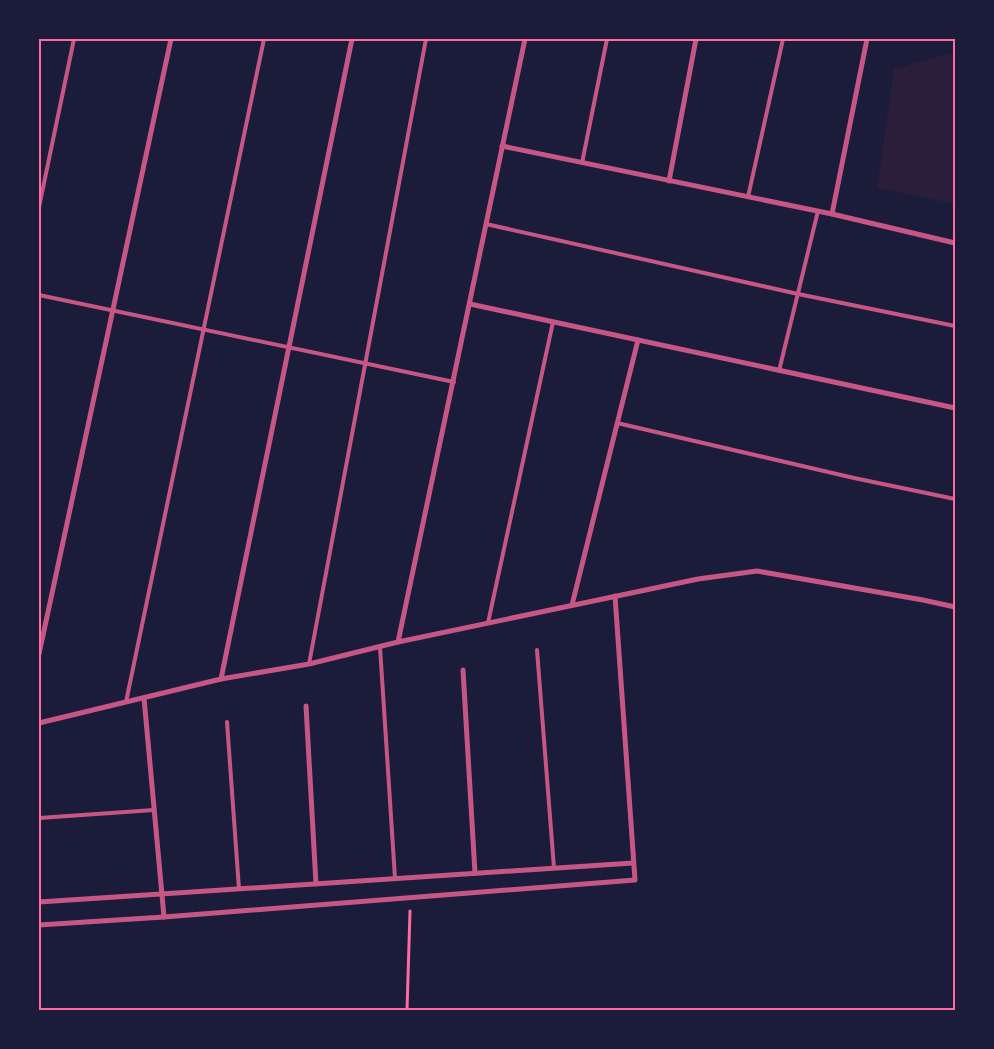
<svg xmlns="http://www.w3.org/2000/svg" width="994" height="1049" font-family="'Asap Condensed',sans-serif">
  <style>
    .green { fill: #2a1e3b }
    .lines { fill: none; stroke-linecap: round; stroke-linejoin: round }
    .path { stroke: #ff6b9d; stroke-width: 3 }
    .service { stroke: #c65784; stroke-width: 4 }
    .minor { stroke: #c65784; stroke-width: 5 }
    .neatline { fill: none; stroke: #ff6b9d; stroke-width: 2 }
  </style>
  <rect width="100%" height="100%" fill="#1b1b3a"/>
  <path class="green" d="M 955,52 L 955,204 L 877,188 L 894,69 Z"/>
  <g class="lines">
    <path class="path" d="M 407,1010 L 410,911"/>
    <g class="service">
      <path d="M 582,163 L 607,39"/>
      <path d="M 748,197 L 783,39"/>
      <path d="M 39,207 L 74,39"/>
      <path d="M 486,224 L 798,294 L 955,326"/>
      <path d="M 39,295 L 454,382"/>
      <path d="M 779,371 L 818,211"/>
      <path d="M 617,423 L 854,478 L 955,499"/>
      <path d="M 488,623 L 553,322"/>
      <path d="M 380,647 L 395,878"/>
      <path d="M 537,650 L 554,868"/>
      <path d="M 309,664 L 426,39"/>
      <path d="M 126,702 L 264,39"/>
      <path d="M 227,722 L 239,889"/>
      <path d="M 39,818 L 154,810"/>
    </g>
    <g class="minor">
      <path d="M 502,146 L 832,214 L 955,243"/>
      <path d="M 669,181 L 696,39"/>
      <path d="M 832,214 L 867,39"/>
      <path d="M 470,304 L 955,408"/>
      <path d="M 572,605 L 638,340"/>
      <path d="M 398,642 L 525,39"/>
      <path d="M 39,654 L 171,39"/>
      <path d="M 463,670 L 475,873"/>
      <path d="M 221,679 L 352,39"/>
      <path d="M 144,698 L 164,917"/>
      <path d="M 306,706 L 316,884"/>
      <path d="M 39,723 L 221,679 L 309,664 L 398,642 L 698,579 L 757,571 L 923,600 L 955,607"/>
      <path d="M 39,902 L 633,863"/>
      <path d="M 39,925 L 164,917 L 635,880 L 615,596"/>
    </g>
  </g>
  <rect width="994" height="1049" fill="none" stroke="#1b1b3a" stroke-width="80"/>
  <rect x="40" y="40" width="914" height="969" class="neatline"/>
</svg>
